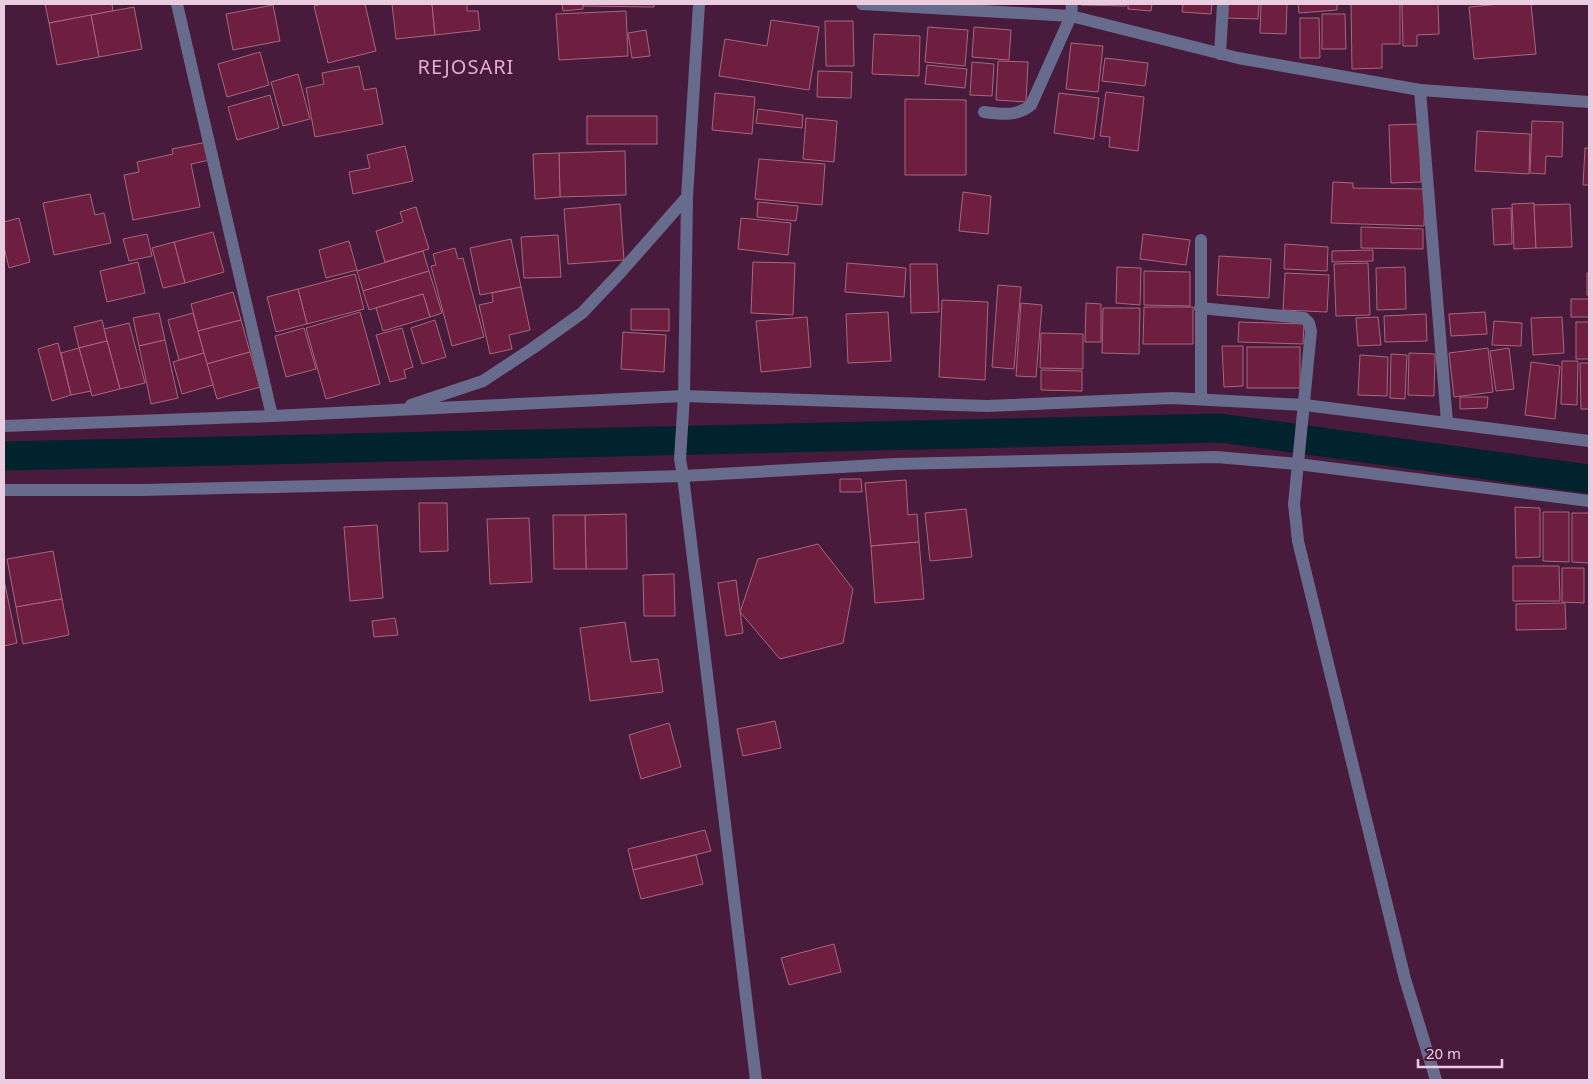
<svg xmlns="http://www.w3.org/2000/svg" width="1593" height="1084" font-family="'Noto Sans',sans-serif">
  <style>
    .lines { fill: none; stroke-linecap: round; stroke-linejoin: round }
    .canal { stroke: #00232d; stroke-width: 29 }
    .building { fill: #6e1e3f; stroke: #a7687c }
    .minor { stroke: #676b8c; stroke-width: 12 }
    .labels { text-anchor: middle; stroke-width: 4; stroke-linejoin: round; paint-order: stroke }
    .quarter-label { font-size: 20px; letter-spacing: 1px; fill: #e5abd1; stroke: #481a3c }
  </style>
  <rect width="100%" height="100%" fill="#481a3c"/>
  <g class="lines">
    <path class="canal" d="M 4,456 L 1220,428 L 1589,479"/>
  </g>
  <g class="building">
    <path d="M 45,4 L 112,4 L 113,11 L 49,23 Z"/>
    <path d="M 322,4 L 365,4 L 376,51 L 328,63 L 314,6 Z"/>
    <path d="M 392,4 L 432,4 L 435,35 L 396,39 Z"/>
    <path d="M 432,4 L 467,4 L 467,11 L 478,11 L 480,30 L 435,35 Z"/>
    <path d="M 562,4 L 583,4 L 583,9 L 563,11 Z"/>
    <path d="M 583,4 L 654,4 L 654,7 L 583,6 Z"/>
    <path d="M 1081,4 L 1126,4 L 1126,6 L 1081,5 Z"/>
    <path d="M 1128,4 L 1152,4 L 1151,11 L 1128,9 Z"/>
    <path d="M 1183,4 L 1212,4 L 1211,14 L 1182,12 Z"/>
    <path d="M 1227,4 L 1259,4 L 1258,19 L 1226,18 Z"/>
    <path d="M 1261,4 L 1287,4 L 1286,34 L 1260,33 Z"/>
    <path d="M 1298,4 L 1337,4 L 1337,10 L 1299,13 Z"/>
    <path d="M 1351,4 L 1400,4 L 1400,44 L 1382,44 L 1382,68 L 1352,69 Z"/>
    <path d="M 1402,4 L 1438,4 L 1439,34 L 1417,35 L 1417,46 L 1403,46 Z"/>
    <path d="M 1500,4 L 1531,4 L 1536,54 L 1474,59 L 1469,7 Z"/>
    <path d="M 273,5 L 280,41 L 233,50 L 226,14 Z"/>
    <path d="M 134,7 L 142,49 L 99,57 L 91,15 Z"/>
    <path d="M 626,11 L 628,56 L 559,60 L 556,14 Z"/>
    <path d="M 1322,14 L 1345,14 L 1346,49 L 1322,49 Z"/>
    <path d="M 91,15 L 99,57 L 57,65 L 49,23 Z"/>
    <path d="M 1300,18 L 1319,18 L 1320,58 L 1300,58 Z"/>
    <path d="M 771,20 L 819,27 L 809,90 L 719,76 L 725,39 L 767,46 Z"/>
    <path d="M 825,21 L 853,21 L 854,66 L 826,66 Z"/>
    <path d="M 928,27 L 968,30 L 965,66 L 925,62 Z"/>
    <path d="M 974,27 L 1011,30 L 1009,60 L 972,57 Z"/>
    <path d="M 646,30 L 650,56 L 632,58 L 628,33 Z"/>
    <path d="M 874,34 L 920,36 L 919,76 L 872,74 Z"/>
    <path d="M 1071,43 L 1103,46 L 1098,92 L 1066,89 Z"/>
    <path d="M 260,52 L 269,85 L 227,97 L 218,64 Z"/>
    <path d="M 1105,58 L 1148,63 L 1145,86 L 1102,81 Z"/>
    <path d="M 998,61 L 1028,62 L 1026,102 L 996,100 Z"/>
    <path d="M 972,62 L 994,64 L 992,96 L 970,95 Z"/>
    <path d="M 927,65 L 967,69 L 965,88 L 925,84 Z"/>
    <path d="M 359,66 L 364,90 L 376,88 L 383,124 L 315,137 L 306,88 L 324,84 L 322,73 Z"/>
    <path d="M 818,71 L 852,72 L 851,98 L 817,97 Z"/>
    <path d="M 298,74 L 310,119 L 283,126 L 271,82 Z"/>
    <path d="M 1106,92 L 1144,97 L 1138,151 L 1109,147 L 1110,137 L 1100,136 Z"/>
    <path d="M 715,93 L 755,97 L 752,134 L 712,130 Z"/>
    <path d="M 1059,93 L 1099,98 L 1094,139 L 1054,133 Z"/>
    <path d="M 270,95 L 279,128 L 237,140 L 228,107 Z"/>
    <path d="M 905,99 L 966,100 L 966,175 L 905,175 Z"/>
    <path d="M 758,109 L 803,115 L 802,128 L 756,123 Z"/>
    <rect x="587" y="116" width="70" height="28"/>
    <path d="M 806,118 L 837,121 L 834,162 L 803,159 Z"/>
    <path d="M 1532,121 L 1563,122 L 1562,157 L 1546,156 L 1545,174 L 1530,173 Z"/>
    <path d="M 1419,124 L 1421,182 L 1391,183 L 1389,125 Z"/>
    <path d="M 1477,131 L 1530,134 L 1529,174 L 1475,171 Z"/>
    <path d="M 207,142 L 210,160 L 191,164 L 200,207 L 133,220 L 124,175 L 139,172 L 137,162 L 173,154 L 172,149 Z"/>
    <path d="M 405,146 L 413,181 L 353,194 L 349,172 L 370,168 L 367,155 Z"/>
    <path d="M 1585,148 L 1589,148 L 1589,185 L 1583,185 Z"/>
    <path d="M 625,151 L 626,195 L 560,197 L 559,153 Z"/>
    <path d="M 559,153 L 560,197 L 535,199 L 533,154 Z"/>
    <path d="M 759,159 L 825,164 L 822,205 L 755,199 Z"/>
    <path d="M 1333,182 L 1353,183 L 1353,188 L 1425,189 L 1424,226 L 1331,223 Z"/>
    <path d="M 963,192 L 991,196 L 988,234 L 959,231 Z"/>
    <path d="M 90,194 L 95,215 L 104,213 L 111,243 L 54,255 L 43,203 Z"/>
    <path d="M 758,202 L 798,206 L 796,221 L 757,217 Z"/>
    <path d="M 1534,203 L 1536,248 L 1514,249 L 1512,204 Z"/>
    <path d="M 620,204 L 624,260 L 568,264 L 564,209 Z"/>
    <path d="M 1570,204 L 1572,247 L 1536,248 L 1534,205 Z"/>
    <path d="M 416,207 L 429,249 L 385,262 L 376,231 L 403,222 L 400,212 Z"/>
    <path d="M 1511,208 L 1512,244 L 1494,245 L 1492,209 Z"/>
    <path d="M 19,218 L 30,262 L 9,268 L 4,247 L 4,222 Z"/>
    <path d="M 741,218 L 791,223 L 788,255 L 738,249 Z"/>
    <path d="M 1361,227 L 1423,229 L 1423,249 L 1361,248 Z"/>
    <path d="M 213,232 L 224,272 L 185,283 L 174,242 Z"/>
    <path d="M 147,234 L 152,256 L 129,261 L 123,239 Z"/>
    <path d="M 1143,234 L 1190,240 L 1186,265 L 1140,259 Z"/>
    <path d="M 558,235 L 561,277 L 524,278 L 521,237 Z"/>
    <path d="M 511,239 L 521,287 L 480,295 L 470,248 Z"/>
    <path d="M 349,241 L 357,270 L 326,278 L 319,250 Z"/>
    <path d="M 174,242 L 185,283 L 163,288 L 152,248 Z"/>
    <path d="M 1285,244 L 1328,247 L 1327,271 L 1284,269 Z"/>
    <path d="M 455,248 L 458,259 L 463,258 L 484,337 L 452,346 L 431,266 L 436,265 L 433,254 Z"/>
    <path d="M 1373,250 L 1373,261 L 1332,262 L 1332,251 Z"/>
    <path d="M 423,251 L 429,271 L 363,291 L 357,271 Z"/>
    <path d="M 1219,256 L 1271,259 L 1269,298 L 1217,295 Z"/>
    <path d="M 138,262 L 145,293 L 107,302 L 100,271 Z"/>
    <path d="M 753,262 L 795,263 L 793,315 L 751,313 Z"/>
    <path d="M 847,263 L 906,268 L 904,297 L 845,292 Z"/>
    <path d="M 1368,263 L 1370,315 L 1336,316 L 1334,264 Z"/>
    <path d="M 910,264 L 937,264 L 939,312 L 911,313 Z"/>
    <path d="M 1117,267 L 1141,268 L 1140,305 L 1116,303 Z"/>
    <path d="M 1405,267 L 1406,309 L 1377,310 L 1376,268 Z"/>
    <path d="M 429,271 L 442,313 L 430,317 L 423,294 L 369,310 L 363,291 Z"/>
    <path d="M 1144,271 L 1190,272 L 1190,306 L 1144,305 Z"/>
    <path d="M 1285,273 L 1329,275 L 1327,312 L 1283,310 Z"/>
    <rect x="1587" y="273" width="2" height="22"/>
    <path d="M 355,274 L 364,309 L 307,324 L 298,289 Z"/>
    <path d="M 998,285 L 1021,287 L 1014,369 L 992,367 Z"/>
    <path d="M 521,287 L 530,330 L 509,335 L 512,349 L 490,354 L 479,305 L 493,302 L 492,293 Z"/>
    <path d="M 298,289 L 307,324 L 276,332 L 267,297 Z"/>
    <path d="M 233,292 L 241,320 L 198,331 L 191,304 Z"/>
    <path d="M 423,294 L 430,317 L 383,331 L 376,308 Z"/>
    <rect x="1571" y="299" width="18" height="18"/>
    <path d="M 942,300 L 988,302 L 985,380 L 939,377 Z"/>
    <path d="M 1021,303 L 1042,305 L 1036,377 L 1016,376 Z"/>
    <path d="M 1086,303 L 1101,304 L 1101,342 L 1085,342 Z"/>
    <path d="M 1144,307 L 1193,307 L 1193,344 L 1143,344 Z"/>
    <path d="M 1103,308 L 1140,308 L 1139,354 L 1102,353 Z"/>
    <path d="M 631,309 L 669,309 L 669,331 L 631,330 Z"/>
    <path d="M 360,312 L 380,384 L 326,399 L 306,328 Z"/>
    <path d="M 888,312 L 891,361 L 848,363 L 846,314 Z"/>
    <path d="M 1485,312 L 1487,334 L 1451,336 L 1449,314 Z"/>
    <path d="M 159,313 L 165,340 L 139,346 L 133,318 Z"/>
    <path d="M 193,313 L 204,353 L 179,360 L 168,320 Z"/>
    <path d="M 1426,314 L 1427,341 L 1385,342 L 1384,316 Z"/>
    <path d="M 807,317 L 811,367 L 761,372 L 756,321 Z"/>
    <path d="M 1378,317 L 1381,345 L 1358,346 L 1356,318 Z"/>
    <path d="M 1562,317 L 1564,353 L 1533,355 L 1531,318 Z"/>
    <path d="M 102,320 L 107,341 L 79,348 L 74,327 Z"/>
    <path d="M 241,320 L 250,352 L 207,364 L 198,331 Z"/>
    <path d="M 435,320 L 446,357 L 422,364 L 411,328 Z"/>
    <path d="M 1494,321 L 1522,323 L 1521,346 L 1492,345 Z"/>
    <path d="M 1239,322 L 1304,324 L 1303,344 L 1238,342 Z"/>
    <rect x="1576" y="322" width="13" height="37"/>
    <path d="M 129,323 L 145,383 L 120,389 L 104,329 Z"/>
    <path d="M 304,328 L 316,369 L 286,377 L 275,336 Z"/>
    <path d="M 402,328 L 413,367 L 404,370 L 406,378 L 390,382 L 376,335 Z"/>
    <path d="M 623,332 L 666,335 L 664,372 L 621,369 Z"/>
    <path d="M 1041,333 L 1083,334 L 1083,369 L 1040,368 Z"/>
    <path d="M 165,340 L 178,398 L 151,404 L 139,346 Z"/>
    <path d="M 107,341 L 120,389 L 92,396 L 79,348 Z"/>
    <path d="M 58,343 L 71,395 L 52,401 L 38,349 Z"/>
    <path d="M 1222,346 L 1243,346 L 1243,386 L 1224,387 Z"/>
    <rect x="1247" y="347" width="53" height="41"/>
    <path d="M 79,348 L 91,391 L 71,395 L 61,353 Z"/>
    <path d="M 1488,348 L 1493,392 L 1454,397 L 1449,353 Z"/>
    <path d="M 1509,348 L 1514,389 L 1496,391 L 1490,351 Z"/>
    <path d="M 250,352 L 260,387 L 217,399 L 207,364 Z"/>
    <path d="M 204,353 L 213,385 L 182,394 L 173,362 Z"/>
    <path d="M 1409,353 L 1435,354 L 1434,396 L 1408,395 Z"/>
    <path d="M 1391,354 L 1407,355 L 1405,399 L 1390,398 Z"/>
    <path d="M 1360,355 L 1388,357 L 1387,396 L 1358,395 Z"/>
    <path d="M 1562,361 L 1578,361 L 1577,405 L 1561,404 Z"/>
    <path d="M 1531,362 L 1560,366 L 1555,419 L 1525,415 Z"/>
    <path d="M 1580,363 L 1589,363 L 1589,409 L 1581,409 Z"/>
    <path d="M 1041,370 L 1082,371 L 1082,391 L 1041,390 Z"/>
    <path d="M 1460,397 L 1488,397 L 1487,408 L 1460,409 Z"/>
    <path d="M 840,479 L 861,479 L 862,492 L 840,492 Z"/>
    <path d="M 906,480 L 908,515 L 917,514 L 919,542 L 871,546 L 865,483 Z"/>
    <path d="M 419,503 L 447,503 L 448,551 L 420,552 Z"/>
    <path d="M 1515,507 L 1540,508 L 1540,557 L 1516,558 Z"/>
    <path d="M 966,509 L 972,557 L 930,561 L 925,513 Z"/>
    <path d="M 1543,512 L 1569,512 L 1569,562 L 1543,561 Z"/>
    <path d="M 1572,513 L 1589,513 L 1589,563 L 1572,562 Z"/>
    <path d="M 626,514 L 627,569 L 586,569 L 585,515 Z"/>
    <path d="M 553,515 L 585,515 L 586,569 L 554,569 Z"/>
    <path d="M 529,518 L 532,582 L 490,584 L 487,519 Z"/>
    <path d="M 377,525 L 383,598 L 350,601 L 344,527 Z"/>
    <path d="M 919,542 L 924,599 L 875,603 L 871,546 Z"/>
    <path d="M 818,544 L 853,589 L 843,643 L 780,659 L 740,612 L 758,559 Z"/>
    <path d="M 53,551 L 62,599 L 16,607 L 7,559 Z"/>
    <path d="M 1513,566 L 1559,566 L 1560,601 L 1513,601 Z"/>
    <path d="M 1562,568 L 1584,568 L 1584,603 L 1562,602 Z"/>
    <path d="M 674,574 L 675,616 L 644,616 L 643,575 Z"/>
    <path d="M 4,580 L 17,643 L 4,646 Z"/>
    <path d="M 736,580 L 743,633 L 726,636 L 718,583 Z"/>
    <path d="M 62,599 L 69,635 L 23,644 L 16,607 Z"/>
    <path d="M 1565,603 L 1566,629 L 1516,630 L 1516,604 Z"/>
    <path d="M 395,618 L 398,635 L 374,637 L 372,621 Z"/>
    <path d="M 625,622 L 631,662 L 658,659 L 663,692 L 590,701 L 580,628 Z"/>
    <path d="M 775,721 L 781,748 L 743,756 L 737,729 Z"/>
    <path d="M 669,723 L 681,767 L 641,779 L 629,735 Z"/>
    <path d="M 705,830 L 711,851 L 633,870 L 628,849 Z"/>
    <path d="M 696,855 L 703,884 L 641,899 L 633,870 Z"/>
    <path d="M 834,944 L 841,972 L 789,985 L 781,958 Z"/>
  </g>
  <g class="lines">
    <g class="minor">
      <path d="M 177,4 L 272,416"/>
      <path d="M 699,4 L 687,197 L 684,396 L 680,459 L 683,476 L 756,1080"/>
      <path d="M 862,4 L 1071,16 L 1238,58 L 1420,90 L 1589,102"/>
      <path d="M 1220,54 L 1223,4"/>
      <path d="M 1420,90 L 1447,422"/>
      <path d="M 984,112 C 1001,114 1017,117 1031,105 L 1071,16 L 1072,4"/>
      <path d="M 1201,240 L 1201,399"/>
      <path d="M 1200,308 L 1304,318 L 1309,323 L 1311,331 L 1294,504 L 1298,541 L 1405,979 L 1436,1080"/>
      <path d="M 411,405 L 483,381 L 533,348 L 582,313 L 620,273 L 687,197"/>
      <path d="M 4,426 L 272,416 L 684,396 L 987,406 L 1172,398 L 1305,405 L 1589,441"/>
      <path d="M 4,490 L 143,490 L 443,483 L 683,476 L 895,464 L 1216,457 L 1298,464 L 1589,501"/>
    </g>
  </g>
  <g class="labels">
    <g class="quarter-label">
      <text x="466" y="74">REJOSARI</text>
    </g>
  </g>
  <rect width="1593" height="1084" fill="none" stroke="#eaccdf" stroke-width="10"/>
  <path d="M1418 1059v8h84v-8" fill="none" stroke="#eaccdf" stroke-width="2.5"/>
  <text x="1426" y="1059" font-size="15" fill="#eaccdf" stroke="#481a3c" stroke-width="4" paint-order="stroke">20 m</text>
</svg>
